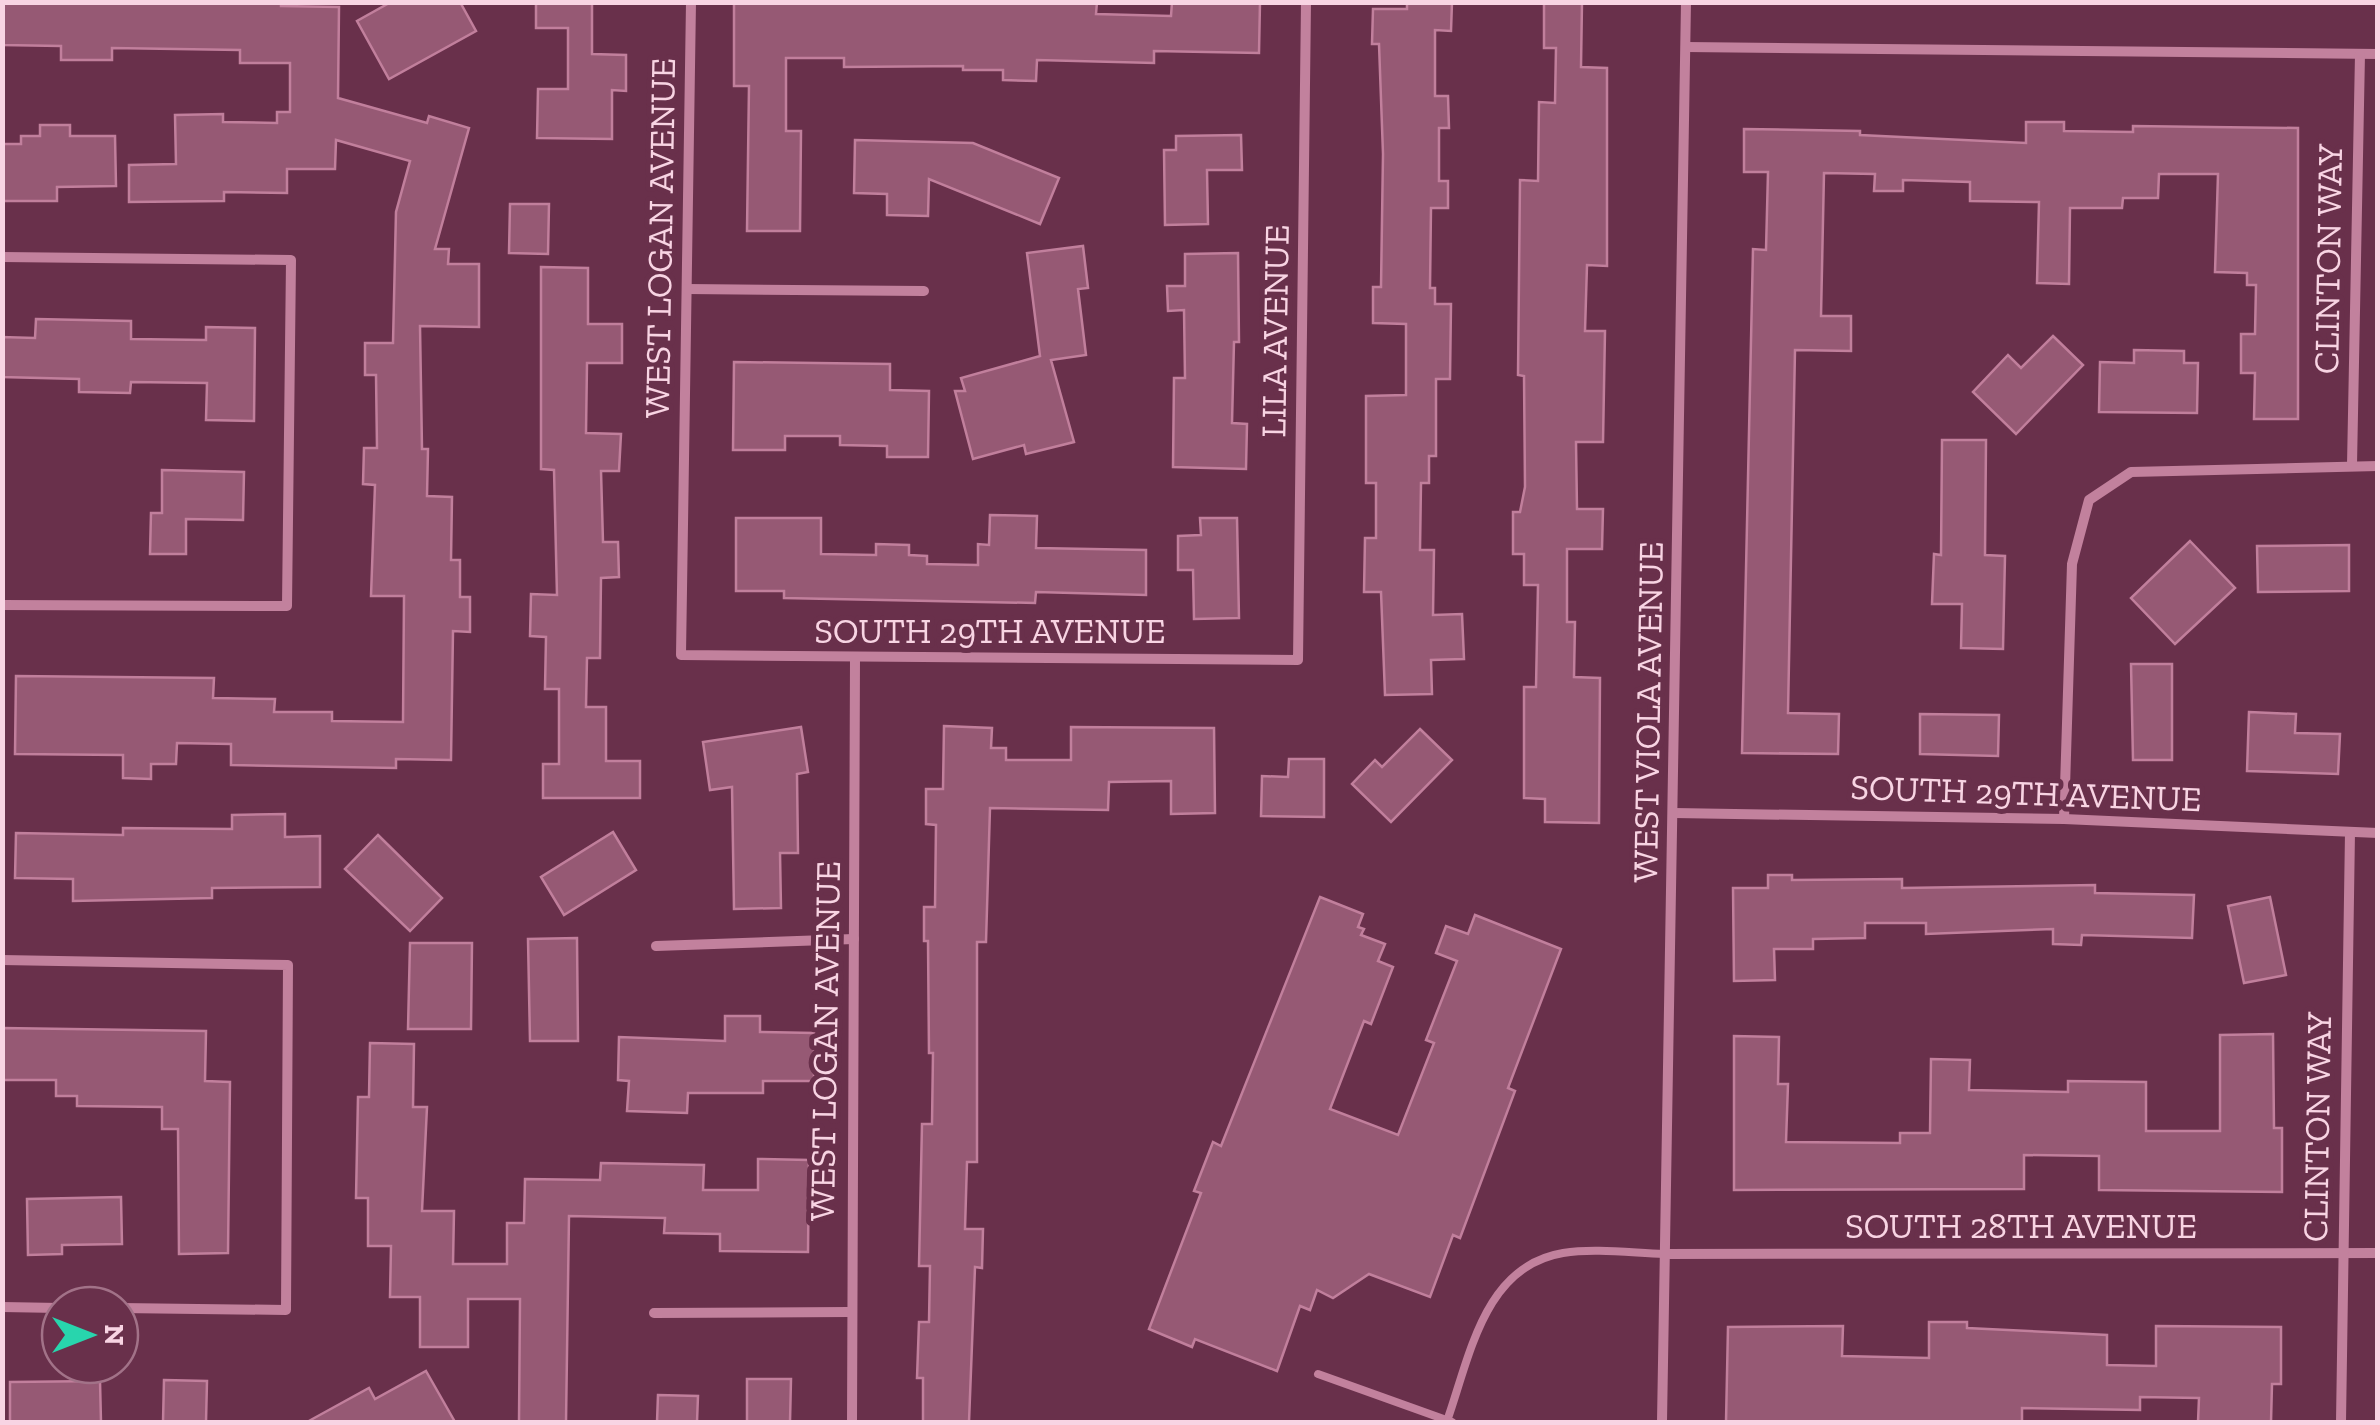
<svg xmlns="http://www.w3.org/2000/svg" width="2380" height="1425" font-family="'Zilla Slab',serif">
  <style>
    .building { fill: #965974; stroke: #c17f9c; stroke-width: 2.5 }
    .lines { fill: none; stroke-linecap: round; stroke-linejoin: round }
    .service { stroke: #c2819d; stroke-width: 8 }
    .minor { stroke: #c2819d; stroke-width: 10 }
    .labels { text-anchor: middle; stroke-width: 10; stroke-linejoin: round; paint-order: stroke }
    .street-label { font-size: 35px; fill: #f8d4e3; stroke: #69304b }
  </style>
  <rect width="100%" height="100%" fill="#69304b"/>
  <g class="building">
    <path d="M 2,2 L 281,2 L 281,6 L 339,7 L 338,98 L 427,123 L 429,116 L 469,128 L 435,249 L 449,249 L 448,264 L 479,264 L 479,327 L 420,326 L 422,449 L 428,449 L 427,496 L 452,497 L 451,560 L 460,560 L 460,597 L 470,597 L 470,632 L 453,631 L 451,760 L 396,759 L 396,768 L 231,765 L 231,744 L 177,743 L 176,764 L 151,764 L 151,779 L 123,778 L 123,755 L 15,754 L 16,676 L 214,678 L 213,698 L 275,699 L 274,712 L 332,712 L 332,721 L 403,722 L 404,596 L 371,596 L 375,485 L 363,484 L 364,448 L 377,448 L 376,375 L 365,375 L 365,343 L 393,343 L 396,212 L 410,161 L 336,140 L 335,169 L 287,169 L 287,193 L 224,192 L 224,201 L 129,202 L 129,165 L 176,164 L 175,115 L 223,114 L 223,122 L 277,123 L 277,112 L 290,112 L 290,63 L 240,63 L 240,50 L 112,48 L 112,60 L 61,60 L 61,46 L 2,45 Z"/>
    <path d="M 391,2 L 460,2 L 476,31 L 389,79 L 357,21 Z"/>
    <path d="M 536,2 L 592,2 L 592,54 L 626,55 L 626,91 L 612,90 L 612,139 L 537,138 L 538,89 L 568,89 L 568,28 L 536,28 Z"/>
    <path d="M 734,2 L 1097,2 L 1096,14 L 1171,16 L 1172,2 L 1260,2 L 1259,53 L 1154,51 L 1154,63 L 1037,60 L 1036,81 L 1003,80 L 1003,70 L 963,70 L 963,66 L 844,67 L 844,58 L 786,58 L 786,131 L 801,131 L 800,231 L 747,231 L 749,86 L 734,86 Z"/>
    <path d="M 1407,2 L 1452,2 L 1451,31 L 1435,30 L 1435,96 L 1448,96 L 1449,128 L 1439,128 L 1439,181 L 1448,181 L 1448,208 L 1431,208 L 1430,288 L 1435,288 L 1435,304 L 1451,304 L 1450,379 L 1436,379 L 1436,456 L 1429,456 L 1429,483 L 1421,483 L 1420,550 L 1434,550 L 1433,615 L 1462,614 L 1464,659 L 1431,660 L 1432,694 L 1385,695 L 1381,592 L 1364,592 L 1365,538 L 1376,538 L 1376,483 L 1366,483 L 1366,396 L 1406,395 L 1406,324 L 1373,323 L 1373,287 L 1381,287 L 1383,154 L 1379,44 L 1372,44 L 1373,9 L 1407,9 Z"/>
    <path d="M 1544,2 L 1582,2 L 1581,67 L 1607,68 L 1607,266 L 1587,265 L 1585,331 L 1605,331 L 1603,442 L 1576,442 L 1577,509 L 1603,509 L 1602,549 L 1567,549 L 1567,622 L 1575,622 L 1574,677 L 1600,678 L 1599,823 L 1545,822 L 1545,799 L 1524,798 L 1524,687 L 1536,687 L 1538,585 L 1524,585 L 1524,554 L 1513,554 L 1513,512 L 1520,512 L 1525,487 L 1524,376 L 1518,375 L 1520,180 L 1538,181 L 1539,102 L 1555,103 L 1556,48 L 1544,48 Z"/>
    <path d="M 2026,122 L 2064,122 L 2064,131 L 2133,132 L 2133,126 L 2298,128 L 2298,419 L 2254,419 L 2255,373 L 2241,373 L 2241,334 L 2255,334 L 2256,285 L 2247,285 L 2247,273 L 2215,272 L 2218,174 L 2159,174 L 2158,198 L 2123,198 L 2122,208 L 2070,208 L 2069,284 L 2037,283 L 2039,202 L 1970,201 L 1970,182 L 1903,180 L 1903,191 L 1874,191 L 1875,174 L 1824,173 L 1821,316 L 1851,316 L 1851,351 L 1795,350 L 1788,713 L 1839,714 L 1838,754 L 1742,753 L 1753,249 L 1766,250 L 1768,172 L 1744,172 L 1744,129 L 1860,131 L 1860,135 L 2026,143 Z"/>
    <path d="M 40,125 L 70,125 L 70,136 L 115,136 L 116,186 L 57,187 L 57,201 L 2,201 L 2,144 L 21,144 L 21,136 L 40,136 Z"/>
    <path d="M 1241,135 L 1242,170 L 1207,170 L 1208,224 L 1165,225 L 1164,150 L 1176,150 L 1176,136 Z"/>
    <path d="M 855,140 L 973,143 L 1059,178 L 1040,224 L 929,179 L 928,216 L 887,215 L 887,194 L 854,193 Z"/>
    <path d="M 510,204 L 549,204 L 548,254 L 509,253 Z"/>
    <path d="M 1083,246 L 1088,288 L 1078,289 L 1086,355 L 1051,360 L 1074,442 L 1026,454 L 1024,445 L 973,459 L 955,391 L 965,391 L 961,378 L 1040,356 L 1027,253 Z"/>
    <path d="M 1238,253 L 1239,342 L 1234,342 L 1232,423 L 1247,424 L 1246,469 L 1173,467 L 1174,378 L 1185,378 L 1184,310 L 1168,311 L 1167,286 L 1185,286 L 1185,254 Z"/>
    <path d="M 541,267 L 588,268 L 588,324 L 622,324 L 622,363 L 587,363 L 586,433 L 621,434 L 619,471 L 601,471 L 603,542 L 618,542 L 619,577 L 601,578 L 600,658 L 587,658 L 586,707 L 606,707 L 606,761 L 640,761 L 640,798 L 543,798 L 543,764 L 559,764 L 559,689 L 545,689 L 546,637 L 530,636 L 531,594 L 557,595 L 554,470 L 541,469 Z"/>
    <path d="M 36,319 L 131,321 L 131,339 L 206,340 L 206,327 L 255,328 L 254,421 L 206,420 L 207,383 L 131,382 L 130,393 L 79,392 L 79,379 L 2,377 L 2,337 L 35,338 Z"/>
    <path d="M 2053,336 L 2083,365 L 2016,434 L 1973,392 L 2008,355 L 2021,368 Z"/>
    <path d="M 2134,350 L 2184,351 L 2184,363 L 2198,363 L 2197,413 L 2099,412 L 2100,362 L 2134,363 Z"/>
    <path d="M 734,362 L 890,364 L 890,390 L 929,391 L 928,457 L 887,457 L 887,446 L 840,445 L 840,436 L 785,436 L 785,450 L 733,450 Z"/>
    <path d="M 1942,440 L 1986,440 L 1985,555 L 2005,556 L 2003,649 L 1961,648 L 1962,604 L 1932,604 L 1934,554 L 1941,555 Z"/>
    <path d="M 162,470 L 244,472 L 243,520 L 186,519 L 186,554 L 150,554 L 151,513 L 162,513 Z"/>
    <path d="M 990,515 L 1037,516 L 1036,548 L 1146,550 L 1146,595 L 1036,592 L 1035,603 L 784,598 L 784,591 L 736,591 L 736,518 L 821,518 L 821,554 L 876,555 L 876,544 L 909,545 L 909,555 L 927,556 L 927,564 L 978,565 L 978,544 L 989,545 Z"/>
    <path d="M 1200,518 L 1237,518 L 1239,618 L 1194,619 L 1193,570 L 1178,570 L 1178,536 L 1201,535 Z"/>
    <path d="M 2190,541 L 2235,588 L 2175,644 L 2131,598 Z"/>
    <path d="M 2349,545 L 2349,591 L 2258,592 L 2257,546 Z"/>
    <path d="M 2131,664 L 2172,664 L 2172,760 L 2133,760 Z"/>
    <path d="M 2249,712 L 2296,714 L 2295,733 L 2340,734 L 2338,774 L 2247,771 Z"/>
    <path d="M 1920,714 L 1999,715 L 1998,756 L 1920,754 Z"/>
    <path d="M 944,726 L 992,728 L 991,748 L 1006,748 L 1006,760 L 1071,760 L 1071,727 L 1214,728 L 1215,813 L 1171,814 L 1171,781 L 1109,782 L 1108,810 L 990,808 L 986,942 L 977,942 L 977,1162 L 967,1162 L 965,1229 L 983,1229 L 982,1268 L 975,1267 L 969,1422 L 923,1422 L 923,1378 L 917,1378 L 919,1322 L 929,1322 L 930,1266 L 919,1266 L 922,1124 L 932,1124 L 933,1053 L 929,1053 L 928,941 L 924,941 L 924,907 L 935,907 L 936,825 L 926,824 L 926,789 L 943,789 Z"/>
    <path d="M 801,727 L 808,772 L 797,774 L 798,853 L 780,853 L 781,908 L 734,909 L 732,787 L 710,790 L 703,742 Z"/>
    <path d="M 1420,729 L 1452,760 L 1391,822 L 1352,784 L 1375,760 L 1382,767 Z"/>
    <path d="M 1289,759 L 1324,759 L 1324,817 L 1261,816 L 1262,776 L 1288,777 Z"/>
    <path d="M 285,814 L 285,837 L 320,836 L 320,887 L 212,888 L 212,898 L 73,901 L 73,879 L 15,878 L 16,833 L 123,835 L 123,828 L 232,829 L 232,815 Z"/>
    <path d="M 613,832 L 636,870 L 564,915 L 541,877 Z"/>
    <path d="M 378,835 L 442,898 L 410,931 L 345,869 Z"/>
    <path d="M 1768,875 L 1792,875 L 1792,880 L 1902,879 L 1902,888 L 2095,885 L 2095,893 L 2194,895 L 2192,938 L 2082,935 L 2081,945 L 2053,944 L 2053,929 L 1926,934 L 1926,923 L 1865,923 L 1865,938 L 1813,939 L 1813,949 L 1774,949 L 1775,980 L 1734,981 L 1733,888 L 1768,888 Z"/>
    <path d="M 1320,897 L 1363,914 L 1358,927 L 1364,929 L 1361,935 L 1385,944 L 1378,961 L 1393,967 L 1371,1024 L 1364,1021 L 1330,1109 L 1398,1135 L 1434,1043 L 1426,1040 L 1457,961 L 1436,953 L 1446,926 L 1468,934 L 1475,915 L 1561,949 L 1508,1088 L 1515,1091 L 1460,1238 L 1453,1235 L 1430,1297 L 1369,1274 L 1333,1298 L 1317,1290 L 1310,1310 L 1300,1306 L 1277,1371 L 1195,1339 L 1192,1347 L 1149,1329 L 1201,1193 L 1194,1191 L 1213,1142 L 1221,1146 Z"/>
    <path d="M 2270,897 L 2286,975 L 2244,983 L 2228,906 Z"/>
    <path d="M 577,938 L 578,1041 L 530,1041 L 528,939 Z"/>
    <path d="M 410,943 L 472,943 L 471,1029 L 408,1029 Z"/>
    <path d="M 725,1016 L 760,1016 L 760,1032 L 814,1033 L 814,1081 L 763,1081 L 763,1093 L 688,1093 L 687,1113 L 627,1111 L 629,1081 L 618,1080 L 619,1037 L 725,1041 Z"/>
    <path d="M 2,1028 L 206,1031 L 205,1081 L 230,1082 L 228,1253 L 179,1254 L 178,1129 L 162,1129 L 162,1107 L 77,1106 L 77,1096 L 56,1096 L 56,1080 L 2,1080 Z"/>
    <path d="M 2273,1034 L 2274,1128 L 2282,1128 L 2282,1192 L 2099,1190 L 2099,1156 L 2024,1155 L 2024,1189 L 1734,1190 L 1734,1036 L 1779,1037 L 1778,1084 L 1788,1084 L 1786,1142 L 1900,1143 L 1900,1133 L 1930,1133 L 1931,1059 L 1970,1060 L 1969,1090 L 2068,1092 L 2068,1081 L 2146,1082 L 2146,1131 L 2220,1131 L 2220,1035 Z"/>
    <path d="M 370,1043 L 414,1044 L 413,1107 L 427,1107 L 422,1211 L 454,1211 L 453,1264 L 507,1264 L 507,1223 L 524,1223 L 525,1179 L 600,1180 L 601,1163 L 704,1165 L 703,1190 L 758,1190 L 758,1159 L 809,1160 L 808,1252 L 720,1251 L 720,1234 L 664,1233 L 665,1218 L 569,1216 L 566,1422 L 519,1422 L 520,1299 L 468,1299 L 468,1347 L 420,1347 L 420,1297 L 390,1297 L 391,1246 L 368,1246 L 368,1198 L 356,1198 L 358,1097 L 369,1097 Z"/>
    <path d="M 121,1197 L 122,1244 L 62,1245 L 62,1254 L 28,1255 L 27,1199 Z"/>
    <path d="M 1929,1322 L 1967,1322 L 1967,1328 L 2107,1335 L 2107,1365 L 2156,1366 L 2156,1326 L 2281,1327 L 2281,1384 L 2272,1384 L 2271,1422 L 2198,1422 L 2199,1398 L 2140,1397 L 2140,1410 L 2022,1408 L 2022,1422 L 1726,1422 L 1728,1327 L 1843,1326 L 1842,1356 L 1929,1358 Z"/>
    <path d="M 426,1371 L 455,1422 L 307,1422 L 369,1388 L 375,1399 Z"/>
    <path d="M 747,1379 L 791,1379 L 790,1422 L 747,1422 Z"/>
    <path d="M 164,1380 L 207,1381 L 206,1422 L 163,1422 Z"/>
    <path d="M 100,1381 L 101,1422 L 10,1422 L 10,1382 Z"/>
    <path d="M 658,1395 L 698,1396 L 697,1422 L 657,1422 Z"/>
  </g>
  <g class="lines">
    <g class="service">
      <path d="M 1318,1374 L 1452,1422"/>
      <path d="M 1447,1421 C 1470,1356 1484,1266 1563,1253 C 1595,1248 1632,1253 1664,1254"/>
    </g>
    <g class="minor">
      <path d="M 691,2 L 681,655 L 1298,660 L 1306,2"/>
      <path d="M 1686,47 L 2378,54"/>
      <path d="M 2,257 L 291,260 L 287,606 L 2,605"/>
      <path d="M 687,289 L 924,291"/>
      <path d="M 2352,465 L 2360,54"/>
      <path d="M 1674,813 L 2064,819 L 2378,833"/>
      <path d="M 2064,819 L 2072,564 L 2089,500 L 2131,472 L 2378,466"/>
      <path d="M 656,946 L 854,939"/>
      <path d="M 2,960 L 288,965 L 286,1310 L 120,1308"/>
      <path d="M 1664,1254 L 2378,1253"/>
      <path d="M 2,1307 L 60,1308"/>
      <path d="M 654,1313 L 849,1312"/>
      <path d="M 852,1422 L 855,659"/>
      <path d="M 1662,1422 L 1686,2"/>
      <path d="M 2341,1422 L 2350,832"/>
    </g>
  </g>
  <g class="labels">
    <g class="street-label">
      <text transform="translate(660 238) rotate(-89)" y="12">WEST LOGAN AVENUE</text>
      <text transform="translate(2328 259) rotate(-89)" y="12">CLINTON WAY</text>
      <text transform="translate(1275 331) rotate(-89)" y="12">LILA AVENUE</text>
      <text x="990" y="643">SOUTH 29TH AVENUE</text>
      <text transform="translate(1648 712) rotate(-89)" y="12">WEST VIOLA AVENUE</text>
      <text transform="translate(2026 793) rotate(2)" y="12">SOUTH 29TH AVENUE</text>
      <text transform="translate(825 1041) rotate(-89)" y="12">WEST LOGAN AVENUE</text>
      <text transform="translate(2317 1127) rotate(-89)" y="12">CLINTON WAY</text>
      <text x="2021" y="1238">SOUTH 28TH AVENUE</text>
    </g>
  </g>
  <rect width="2380" height="1425" fill="none" stroke="#f8d4e3" stroke-width="10"/>
  <g transform="translate(90 1335) rotate(90)"><circle r="48" fill="#69304b" stroke="#a27288" stroke-width="2.5"/>
  <path d="M0-8L18 38L0 25L-18 38Z" fill="#28d5ad"/>
  <text y="-15" font-size="28" font-weight="bold" text-anchor="middle" fill="#f8d4e3">N</text>
  </g>
</svg>
